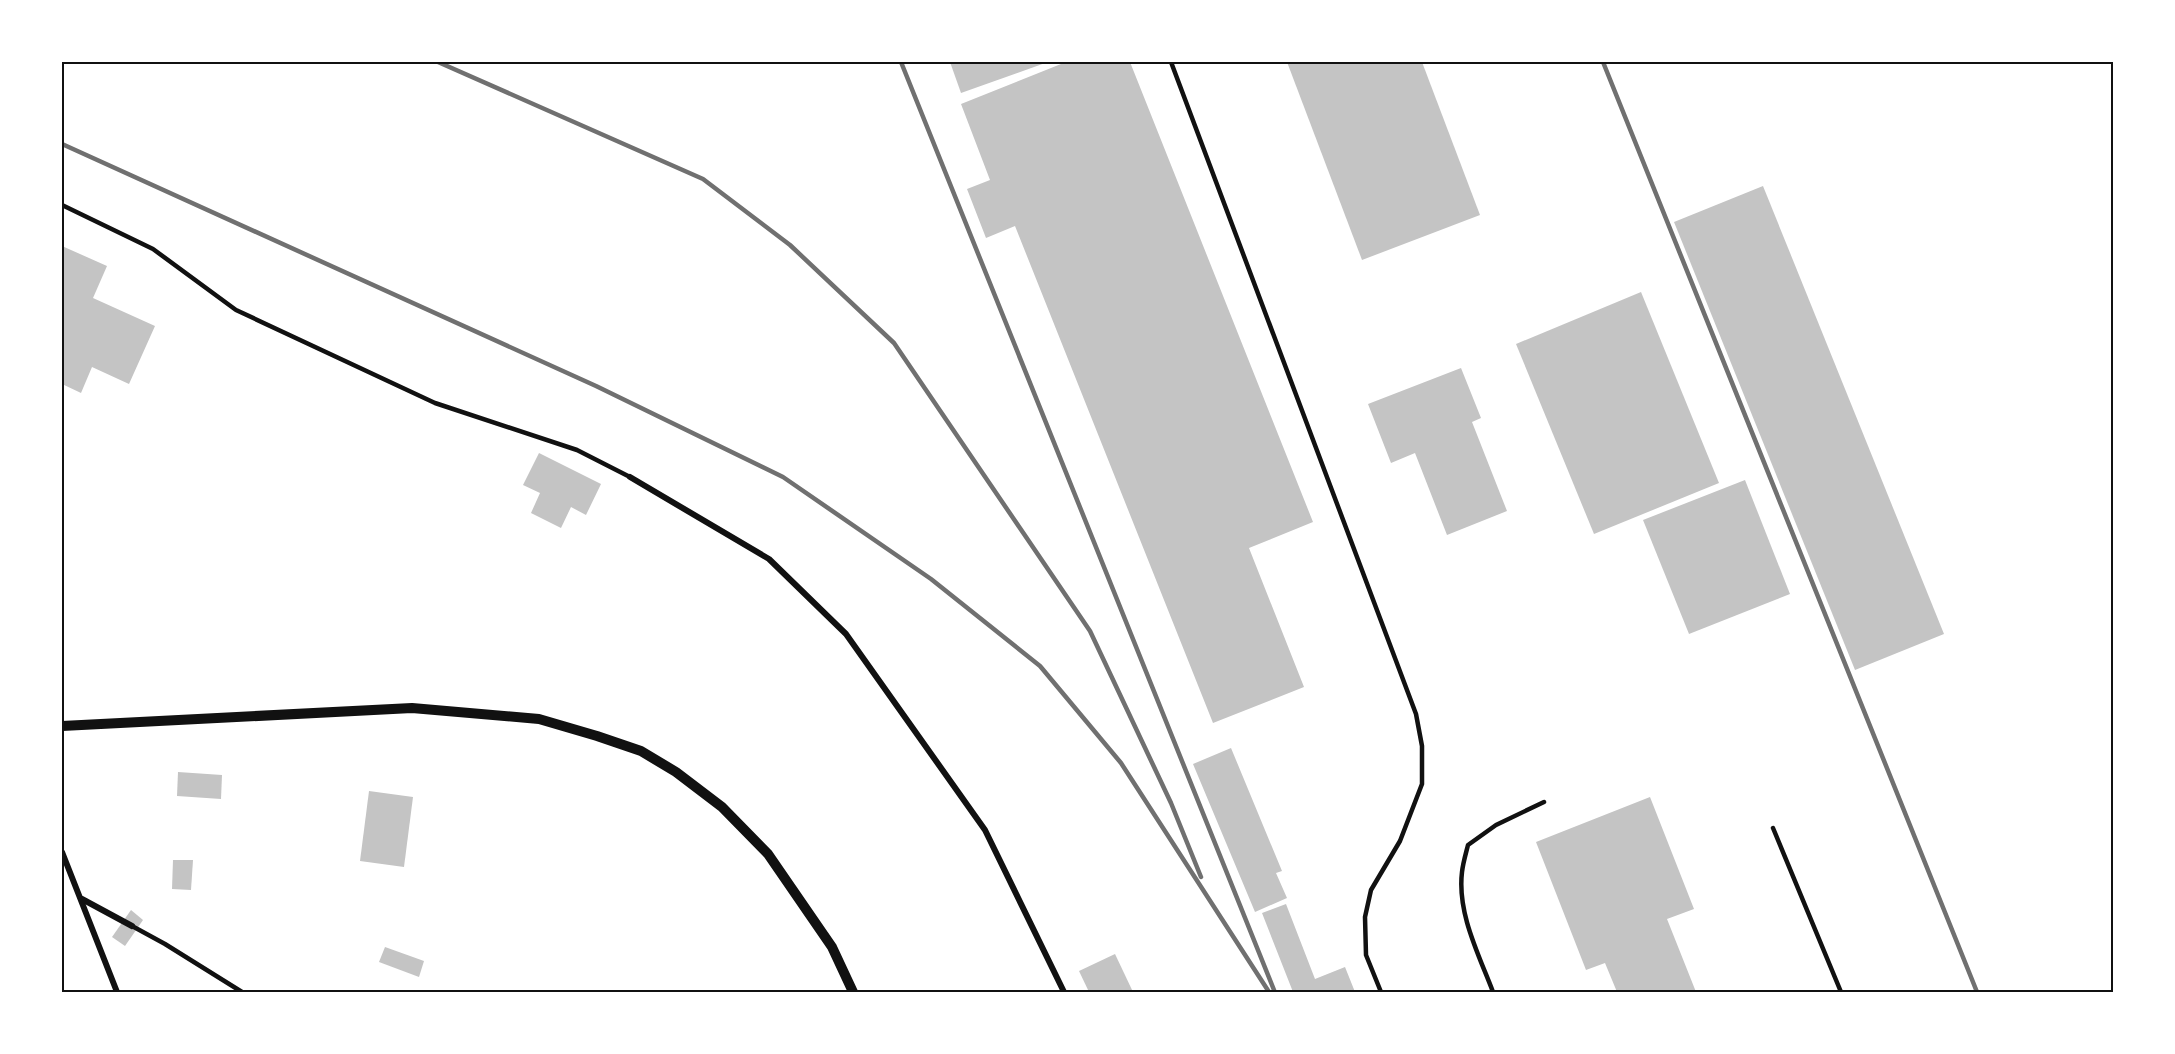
<svg xmlns="http://www.w3.org/2000/svg" width="2175" height="1054" font-family="Montserrat,sans-serif">
  <style>
    .building { fill: #c4c4c4 }
    .lines { fill: none; stroke-linecap: round; stroke-linejoin: round }
    .service { stroke: #111; stroke-width: 4.5 }
    .minor { stroke: #111; stroke-width: 6 }
    .tertiary { stroke: #111; stroke-width: 10 }
    .rail { stroke: #707070; stroke-width: 4.5 }
    .neatline { fill: none; stroke: #111; stroke-width: 2 }
  </style>
  <rect width="100%" height="100%" fill="#fff"/>
  <g class="building">
    <path d="M 950,62 L 1048,62 L 961,93 Z"/>
    <path d="M 1066,62 L 1130,62 L 1313,522 L 1249,548 L 1304,687 L 1213,723 L 1015,226 L 986,238 L 967,189 L 990,180 L 961,104 Z"/>
    <path d="M 1287,62 L 1422,62 L 1480,215 L 1362,260 Z"/>
    <path d="M 1763,186 L 1944,634 L 1855,670 L 1674,222 Z"/>
    <path d="M 62,246 L 107,266 L 93,298 L 155,326 L 129,384 L 92,367 L 81,393 L 62,384 Z"/>
    <path d="M 1641,292 L 1719,483 L 1594,534 L 1516,344 Z"/>
    <path d="M 1461,368 L 1481,418 L 1472,422 L 1507,511 L 1447,535 L 1415,453 L 1391,463 L 1368,404 Z"/>
    <path d="M 539,453 L 601,484 L 586,515 L 571,507 L 561,528 L 531,513 L 540,493 L 523,485 Z"/>
    <path d="M 1745,480 L 1790,594 L 1689,634 L 1643,520 Z"/>
    <path d="M 1231,748 L 1282,871 L 1276,873 L 1287,898 L 1255,912 L 1193,764 Z"/>
    <path d="M 178,772 L 222,775 L 221,799 L 177,796 Z"/>
    <path d="M 369,791 L 413,797 L 404,867 L 360,861 Z"/>
    <path d="M 1650,797 L 1694,909 L 1667,919 L 1696,992 L 1617,992 L 1605,963 L 1586,970 L 1536,842 Z"/>
    <path d="M 173,860 L 193,860 L 191,890 L 172,889 Z"/>
    <path d="M 1286,904 L 1315,979 L 1345,967 L 1355,992 L 1293,992 L 1262,913 Z"/>
    <path d="M 131,910 L 143,920 L 125,946 L 112,937 Z"/>
    <path d="M 385,947 L 424,961 L 419,977 L 379,962 Z"/>
    <path d="M 1115,954 L 1133,992 L 1089,992 L 1079,971 Z"/>
  </g>
  <g class="lines">
    <g class="service">
      <path d="M 1171,62 L 1416,714 L 1422,746 L 1422,784 L 1400,841 L 1371,890 L 1365,917 L 1366,955 L 1381,992"/>
      <path d="M 62,205 L 153,249 L 236,310 L 435,403 L 577,450 L 630,477"/>
      <path d="M 1773,828 L 1841,992"/>
      <path d="M 132,926 L 165,944 L 242,992"/>
      <path d="M 1493,992 C 1479,955 1457,913 1462,872 C 1463,863 1466,853 1468,845 L 1496,825 L 1544,802"/>
    </g>
    <g class="minor">
      <path d="M 630,477 L 769,559 L 846,634 L 985,830 L 1064,992"/>
      <path d="M 62,852 L 117,992"/>
      <path d="M 82,899 L 132,926"/>
    </g>
    <path class="tertiary" d="M 62,726 L 412,708 L 539,719 L 597,736 L 641,751 L 676,772 L 722,807 L 768,854 L 832,947 L 853,992"/>
    <g class="rail">
      <path d="M 438,62 L 703,179 L 790,245 L 894,343 L 1090,631 L 1171,803 L 1201,877"/>
      <path d="M 901,62 L 1274,990"/>
      <path d="M 1603,62 L 1977,992"/>
      <path d="M 62,144 L 596,386 L 783,477 L 931,579 L 1040,666 L 1121,763 L 1269,992"/>
    </g>
  </g>
  <rect width="2175" height="1054" fill="none" stroke="#ffffff" stroke-width="126"/>
  <rect x="63" y="63" width="2049" height="928" class="neatline"/>
</svg>
